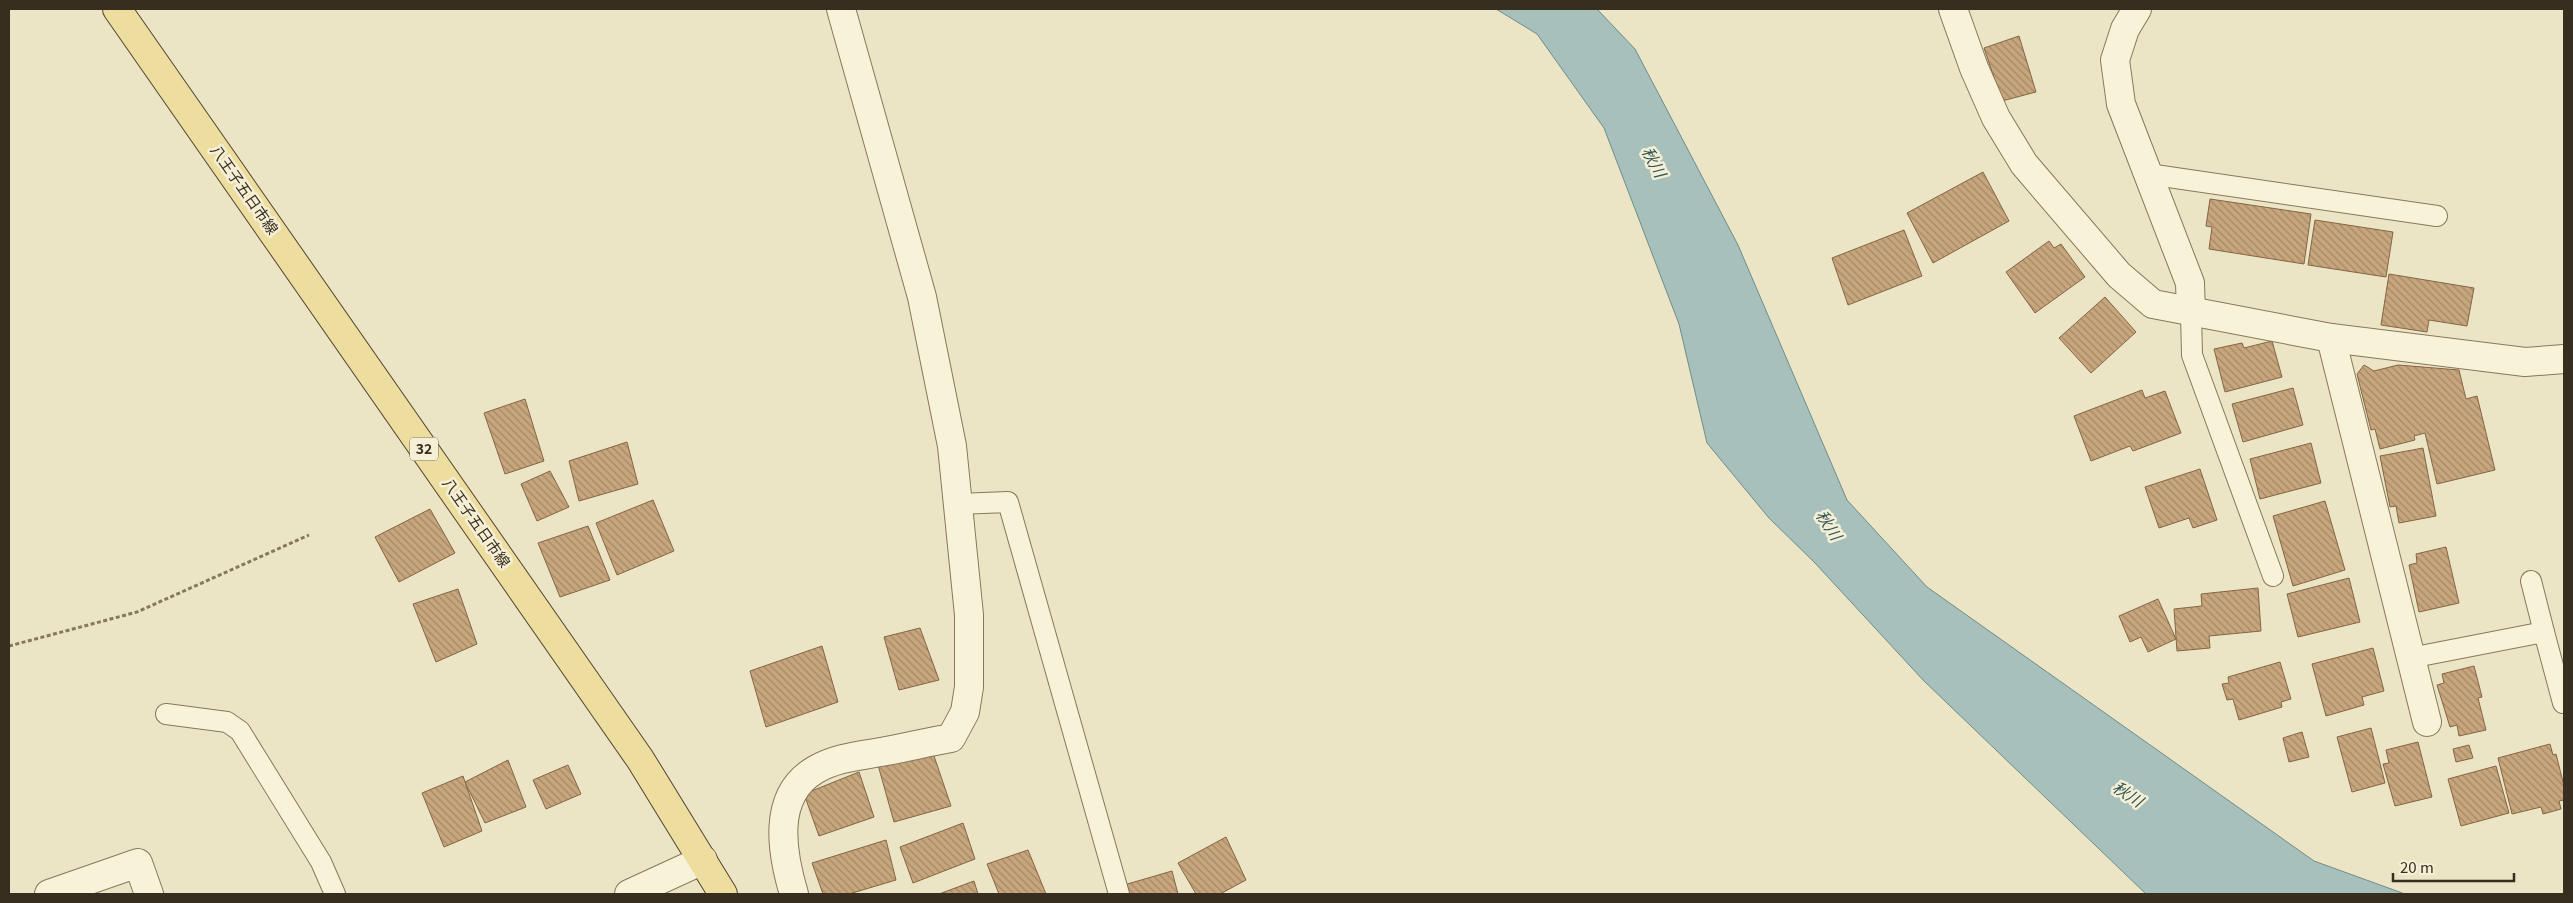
<svg xmlns="http://www.w3.org/2000/svg" width="2573" height="903" font-family="Georgia,'Noto Sans JP',serif">
  <style>
    .water { fill: #a7c0bb; stroke: #6e8d8a }
    .building { fill: url(#building-back-hatch); stroke: #846543 }
    .lines { fill: none; stroke-linecap: round; stroke-linejoin: round }
    .service-casing { stroke: #86785c; stroke-width: 22 }
    .minor-casing { stroke: #86785c; stroke-width: 30 }
    .primary-casing { stroke: #544530; stroke-width: 30 }
    .path { stroke: #86785c; stroke-width: 3; stroke-dasharray: 4 2.5; stroke-linecap: butt }
    .service { stroke: #f7f2d8; stroke-width: 20 }
    .minor { stroke: #f7f2d8; stroke-width: 28 }
    .primary { stroke: #edde9f; stroke-width: 28 }
    .labels { text-anchor: middle; stroke-width: 5; stroke-linejoin: round; paint-order: stroke }
    .shield { fill: #f4efd5; stroke: #706856; stroke-width: 1 }
    .shield-label { font-size: 14px; font-weight: bold; fill: #372e1f }
    .street-label { font-size: 15px; fill: #372e1f; stroke: #f4efd5 }
    .water-label { font-size: 16px; font-style: italic; fill: #2f5456; stroke: #f4efd5 }
  </style>
  <defs>
    <pattern id="building-back-hatch" width="6" height="6" patternUnits="userSpaceOnUse" patternTransform="scale(1.25)"><rect width="6" height="6" fill="#c8a67d"/><path d="M-1 5l2 2M0 0l6 6M5-1l2 2" fill="none" stroke="#a38866"/></pattern>
  </defs>
  <rect width="100%" height="100%" fill="#ece5c5"/>
  <path class="water" d="M 1496,9 L 1597,9 L 1635,49 L 1738,245 L 1847,500 L 1927,587 L 2314,861 L 2405,894 L 2146,894 L 1923,680 L 1815,563 L 1769,518 L 1707,443 L 1679,324 L 1604,128 L 1537,34 Z"/>
  <g class="building">
    <path d="M 2019,36 L 2036,92 L 2002,101 L 1984,48 Z"/>
    <path d="M 1983,172 L 2009,221 L 1933,263 L 1907,213 Z"/>
    <path d="M 2210,199 L 2311,214 L 2304,264 L 2209,249 L 2212,227 L 2206,226 Z"/>
    <path d="M 2315,220 L 2393,232 L 2386,277 L 2308,265 Z"/>
    <path d="M 1904,230 L 1922,276 L 1848,305 L 1832,258 Z"/>
    <path d="M 2049,241 L 2054,248 L 2061,244 L 2085,277 L 2035,313 L 2006,272 Z"/>
    <path d="M 2389,274 L 2474,288 L 2467,326 L 2429,320 L 2427,332 L 2381,325 Z"/>
    <path d="M 2105,297 L 2136,332 L 2091,373 L 2059,338 Z"/>
    <path d="M 2272,341 L 2282,377 L 2225,392 L 2214,349 L 2242,343 L 2244,348 Z"/>
    <path d="M 2364,365 L 2374,371 L 2398,365 L 2459,370 L 2466,399 L 2477,396 L 2495,470 L 2437,484 L 2425,433 L 2414,436 L 2415,440 L 2380,449 L 2375,429 L 2371,430 L 2357,374 Z"/>
    <path d="M 2293,388 L 2303,425 L 2243,442 L 2232,404 Z"/>
    <path d="M 2142,390 L 2145,398 L 2165,391 L 2181,433 L 2133,451 L 2130,446 L 2091,461 L 2074,416 Z"/>
    <path d="M 525,399 L 544,461 L 505,474 L 484,413 Z"/>
    <path d="M 627,442 L 638,484 L 579,501 L 569,461 Z"/>
    <path d="M 2311,443 L 2321,483 L 2260,499 L 2250,459 Z"/>
    <path d="M 2423,448 L 2436,516 L 2399,523 L 2396,506 L 2390,507 L 2380,456 Z"/>
    <path d="M 2200,469 L 2217,520 L 2193,528 L 2189,518 L 2159,528 L 2145,487 Z"/>
    <path d="M 550,471 L 569,507 L 537,521 L 521,484 Z"/>
    <path d="M 653,500 L 674,551 L 617,575 L 596,523 Z"/>
    <path d="M 2325,501 L 2345,570 L 2293,586 L 2273,516 Z"/>
    <path d="M 430,509 L 455,553 L 399,582 L 375,537 Z"/>
    <path d="M 588,526 L 610,580 L 560,597 L 538,543 Z"/>
    <path d="M 2446,547 L 2459,603 L 2419,612 L 2409,565 L 2417,563 L 2416,554 Z"/>
    <path d="M 2349,578 L 2360,622 L 2298,637 L 2287,594 Z"/>
    <path d="M 2258,588 L 2261,631 L 2209,636 L 2210,648 L 2177,651 L 2174,609 L 2202,606 L 2201,594 Z"/>
    <path d="M 458,589 L 477,644 L 436,662 L 413,604 Z"/>
    <path d="M 2158,599 L 2176,639 L 2148,652 L 2141,637 L 2130,642 L 2119,616 Z"/>
    <path d="M 920,628 L 939,680 L 899,690 L 884,637 Z"/>
    <path d="M 822,646 L 838,702 L 766,727 L 750,671 Z"/>
    <path d="M 2373,648 L 2384,691 L 2362,697 L 2364,705 L 2326,716 L 2312,664 Z"/>
    <path d="M 2280,662 L 2291,699 L 2281,702 L 2282,707 L 2239,720 L 2233,699 L 2227,700 L 2222,684 L 2229,683 L 2228,677 Z"/>
    <path d="M 2474,666 L 2482,697 L 2478,698 L 2486,730 L 2459,736 L 2457,725 L 2450,727 L 2437,685 L 2444,683 L 2442,674 Z"/>
    <path d="M 2371,728 L 2385,783 L 2352,792 L 2337,737 Z"/>
    <path d="M 2302,732 L 2309,757 L 2289,762 L 2283,738 Z"/>
    <path d="M 2418,742 L 2432,797 L 2395,806 L 2383,764 L 2389,763 L 2386,750 Z"/>
    <path d="M 2550,744 L 2553,755 L 2556,754 L 2564,786 L 2564,800 L 2559,801 L 2561,809 L 2543,814 L 2541,807 L 2512,814 L 2498,758 Z"/>
    <path d="M 2469,745 L 2473,758 L 2456,762 L 2453,749 Z"/>
    <path d="M 932,750 L 951,806 L 894,822 L 878,765 Z"/>
    <path d="M 508,760 L 526,807 L 485,823 L 465,782 Z"/>
    <path d="M 568,765 L 581,794 L 546,809 L 533,780 Z"/>
    <path d="M 2496,766 L 2509,813 L 2461,826 L 2448,779 Z"/>
    <path d="M 859,772 L 874,817 L 819,836 L 804,794 Z"/>
    <path d="M 463,776 L 482,831 L 444,847 L 422,793 Z"/>
    <path d="M 963,823 L 975,859 L 913,883 L 900,847 Z"/>
    <path d="M 1226,837 L 1246,880 L 1220,894 L 1196,894 L 1178,863 Z"/>
    <path d="M 886,840 L 896,880 L 849,894 L 823,894 L 812,863 Z"/>
    <path d="M 1028,850 L 1046,894 L 999,894 L 987,864 Z"/>
    <path d="M 1172,871 L 1178,894 L 1127,894 L 1124,885 Z"/>
    <path d="M 974,881 L 978,894 L 939,894 Z"/>
  </g>
  <g class="lines">
    <g class="service-casing">
      <g id="service">
        <path d="M 2148,174 L 2437,216"/>
        <path d="M 2191,313 L 2192,355 L 2273,576"/>
        <path d="M 958,504 L 1008,502 L 1119,894"/>
        <path d="M 2531,581 L 2544,632"/>
        <path d="M 2410,658 L 2544,632 L 2563,703"/>
        <path d="M 166,714 L 227,722 L 240,731 L 321,862 L 335,894"/>
      </g>
    </g>
    <g class="minor-casing">
      <g id="minor">
        <path d="M 1953,9 L 1974,68 L 1996,118 L 2024,164 L 2119,275 L 2153,304 L 2331,338 L 2525,362 L 2564,359"/>
        <path d="M 2137,9 L 2125,29 L 2115,60 L 2121,104 L 2190,283 L 2191,313"/>
        <path d="M 2331,338 L 2427,722"/>
        <path d="M 49,894 L 138,863 L 149,894"/>
        <path d="M 629,894 L 703,860"/>
        <path d="M 794,894 C 782,854 771,796 815,770 C 835,758 858,756 881,752 C 904,748 928,742 951,738 L 965,712 L 969,687 L 969,615 L 952,446 L 922,297 L 841,9"/>
      </g>
    </g>
    <g class="primary-casing">
      <path id="primary" d="M 117,9 L 640,759 L 723,894"/>
    </g>
    <path class="path" d="M 9,646 L 137,612 L 309,535"/>
    <use href="#service" class="service"/>
    <use href="#minor" class="minor"/>
    <use href="#primary" class="primary"/>
  </g>
  <g class="labels">
    <rect class="shield" x="410" y="437.5" width="28" height="23" rx="4"/>
    <g class="shield-label">
      <text x="424" y="454">32</text>
    </g>
    <g class="street-label">
      <text transform="translate(244 190) rotate(55)" y="5">八王子五日市線</text>
      <text transform="translate(476 523) rotate(55)" y="5">八王子五日市線</text>
    </g>
    <g class="water-label">
      <text transform="translate(1654 162) rotate(62)" y="6">秋川</text>
      <text transform="translate(1829 525) rotate(57)" y="6">秋川</text>
      <text transform="translate(2128 794) rotate(33)" y="6">秋川</text>
    </g>
  </g>
  <rect width="2573" height="903" fill="none" stroke="#372e1f" stroke-width="20"/>
  <path d="M2393 873v8h121v-8" fill="none" stroke="#372e1f" stroke-width="2.5"/>
  <text x="2400" y="873" font-size="15" fill="#372e1f" stroke="#f4efd5" stroke-width="4" paint-order="stroke">20 m</text>
</svg>
